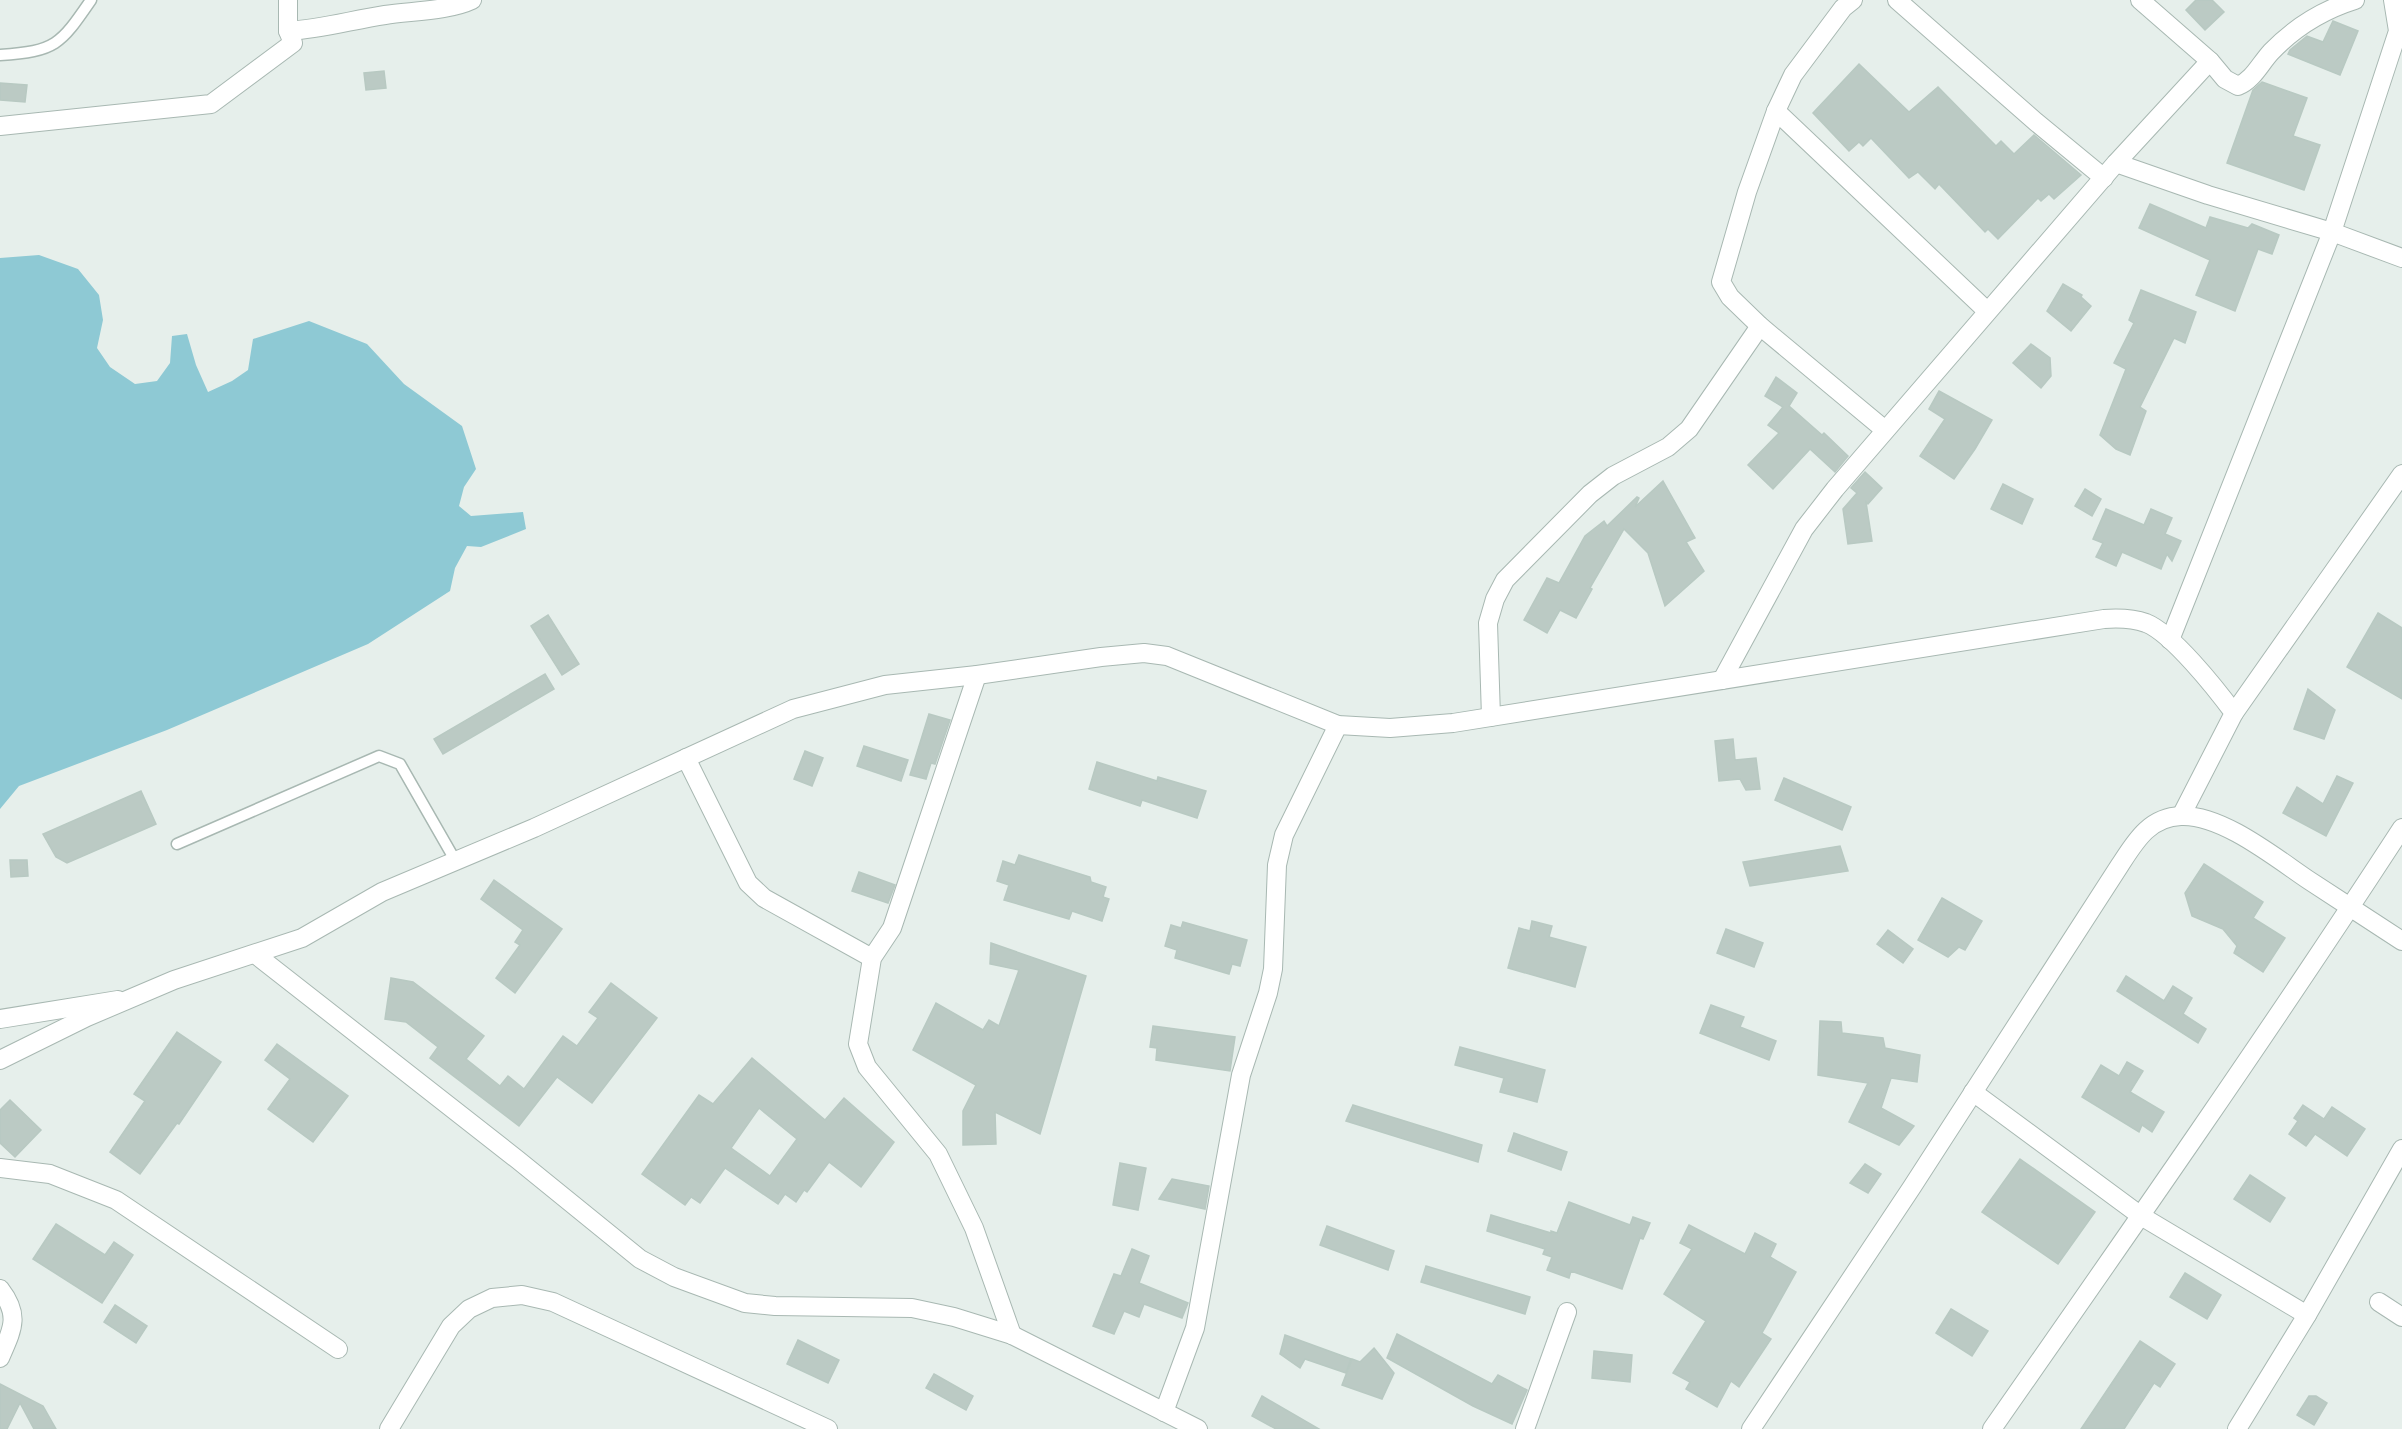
<svg xmlns="http://www.w3.org/2000/svg" width="2402" height="1429" font-family="Arial,sans-serif">
  <style>
    .water { fill: #8ec9d4 }
    .building { fill: #bbcac4; stroke: #b8c9c2; stroke-width: 1.5; fill-rule: evenodd }
    .lines { fill: none; stroke-linecap: round; stroke-linejoin: round }
    .service-casing { stroke: #a8b8b2; stroke-width: 13 }
    .minor-casing { stroke: #a8b8b2; stroke-width: 20 }
    .tertiary-casing { stroke: #a8b8b2; stroke-width: 20 }
    .service { stroke: #fff; stroke-width: 10 }
    .minor { stroke: #fff; stroke-width: 18 }
    .tertiary { stroke: #fff; stroke-width: 18 }
  </style>
  <rect width="100%" height="100%" fill="#e6efeb"/>
  <path class="water" d="M 39,255 L 78,269 L 99,295 L 103,320 L 97,348 L 110,367 L 135,384 L 157,381 L 170,363 L 172,336 L 187,334 L 196,365 L 208,392 L 232,381 L 248,370 L 253,339 L 309,321 L 367,344 L 404,384 L 462,426 L 476,469 L 464,487 L 459,506 L 471,516 L 523,512 L 526,529 L 481,547 L 467,546 L 455,568 L 450,591 L 368,644 L 167,730 L 19,786 L 0,809 L 0,258 Z"/>
  <g class="building">
    <path d="M 2196,0 L 2212,0 L 2224,12 L 2205,30 L 2186,10 Z"/>
    <path d="M 2333,21 L 2358,31 L 2340,75 L 2288,54 L 2290,50 L 2307,36 L 2323,42 Z"/>
    <path d="M 1859,64 L 1909,112 L 1938,87 L 1996,146 L 2001,141 L 2014,154 L 2034,135 L 2081,175 L 2054,199 L 2049,194 L 2041,201 L 2038,198 L 1998,239 L 1988,229 L 1985,232 L 1939,184 L 1935,189 L 1918,172 L 1909,178 L 1871,138 L 1863,146 L 1859,142 L 1849,151 L 1813,113 Z"/>
    <path d="M 384,71 L 386,88 L 366,90 L 364,73 Z"/>
    <path d="M 2262,82 L 2307,98 L 2293,136 L 2320,145 L 2304,190 L 2227,163 L 2253,90 Z"/>
    <path d="M 0,83 L 27,85 L 25,102 L 0,100 Z"/>
    <path d="M 2150,204 L 2206,228 L 2210,217 L 2248,228 L 2252,224 L 2279,235 L 2272,254 L 2258,249 L 2235,311 L 2196,295 L 2210,260 L 2139,228 Z"/>
    <path d="M 2063,284 L 2082,295 L 2081,297 L 2091,306 L 2071,331 L 2047,311 Z"/>
    <path d="M 2141,290 L 2196,312 L 2185,343 L 2174,338 L 2140,407 L 2146,411 L 2130,455 L 2116,449 L 2100,435 L 2126,369 L 2114,363 L 2134,323 L 2129,320 Z"/>
    <path d="M 2031,344 L 2050,358 L 2051,376 L 2041,388 L 2013,363 Z"/>
    <path d="M 1776,377 L 1797,393 L 1789,406 L 1822,435 L 1824,433 L 1848,456 L 1835,472 L 1810,449 L 1773,489 L 1748,465 L 1779,433 L 1768,425 L 1783,407 L 1765,396 Z"/>
    <path d="M 1939,391 L 1992,420 L 1975,449 L 1954,479 L 1920,456 L 1945,419 L 1929,409 Z"/>
    <path d="M 1865,472 L 1882,488 L 1868,504 L 1866,502 L 1872,541 L 1848,544 L 1843,509 L 1857,493 L 1851,488 Z"/>
    <path d="M 1663,481 L 1695,538 L 1686,542 L 1704,571 L 1665,606 L 1648,553 L 1624,529 L 1590,588 L 1592,589 L 1576,618 L 1560,610 L 1547,633 L 1524,620 L 1547,578 L 1559,583 L 1585,536 L 1604,521 L 1607,526 L 1637,497 L 1639,498 L 1635,507 Z"/>
    <path d="M 2003,484 L 2033,499 L 2022,524 L 1991,509 Z"/>
    <path d="M 2085,489 L 2101,499 L 2092,516 L 2075,506 Z"/>
    <path d="M 2106,509 L 2144,525 L 2151,509 L 2172,518 L 2165,534 L 2181,541 L 2172,561 L 2167,554 L 2161,569 L 2122,552 L 2116,566 L 2096,557 L 2103,543 L 2093,539 Z"/>
    <path d="M 2378,613 L 2402,628 L 2402,699 L 2347,667 Z"/>
    <path d="M 548,615 L 579,664 L 562,675 L 531,626 Z"/>
    <path d="M 545,674 L 554,689 L 443,754 L 434,739 Z"/>
    <path d="M 2308,689 L 2335,710 L 2324,739 L 2294,729 Z"/>
    <path d="M 929,714 L 950,720 L 935,764 L 931,763 L 926,779 L 910,775 Z"/>
    <path d="M 1733,739 L 1735,760 L 1756,758 L 1760,789 L 1746,790 L 1740,779 L 1719,781 L 1715,741 Z"/>
    <path d="M 864,746 L 908,760 L 901,781 L 857,766 Z"/>
    <path d="M 805,751 L 823,758 L 812,786 L 794,779 Z"/>
    <path d="M 1097,762 L 1157,781 L 1158,777 L 1206,791 L 1197,818 L 1142,800 L 1140,806 L 1089,789 Z"/>
    <path d="M 2337,776 L 2353,783 L 2326,836 L 2283,813 L 2297,787 L 2323,804 Z"/>
    <path d="M 1784,778 L 1851,807 L 1842,830 L 1775,800 Z"/>
    <path d="M 141,791 L 156,824 L 67,863 L 56,857 L 43,834 Z"/>
    <path d="M 1840,846 L 1848,871 L 1750,886 L 1743,862 Z"/>
    <path d="M 1019,855 L 1090,877 L 1091,882 L 1106,887 L 1103,897 L 1109,899 L 1102,921 L 1072,911 L 1069,919 L 1004,900 L 1009,885 L 997,881 L 1003,861 L 1015,865 Z"/>
    <path d="M 10,860 L 27,860 L 28,876 L 11,877 Z"/>
    <path d="M 2204,864 L 2263,902 L 2253,918 L 2285,938 L 2263,972 L 2234,953 L 2237,946 L 2223,929 L 2192,916 L 2185,893 Z"/>
    <path d="M 859,872 L 895,885 L 888,903 L 852,891 Z"/>
    <path d="M 494,880 L 562,929 L 515,993 L 496,978 L 520,945 L 515,942 L 523,930 L 481,899 Z"/>
    <path d="M 1942,898 L 1982,921 L 1965,950 L 1959,947 L 1948,957 L 1918,940 Z"/>
    <path d="M 1532,921 L 1552,926 L 1549,937 L 1586,947 L 1575,987 L 1508,968 L 1519,928 L 1530,931 Z"/>
    <path d="M 1183,922 L 1247,940 L 1240,966 L 1232,964 L 1229,974 L 1175,958 L 1177,950 L 1165,946 L 1171,925 L 1181,928 Z"/>
    <path d="M 1726,929 L 1763,943 L 1754,967 L 1717,953 Z"/>
    <path d="M 1888,930 L 1913,949 L 1903,963 L 1877,944 Z"/>
    <path d="M 991,943 L 1086,976 L 1040,1134 L 995,1112 L 996,1144 L 963,1145 L 963,1111 L 976,1085 L 913,1050 L 936,1003 L 983,1030 L 989,1020 L 999,1026 L 1019,970 L 990,964 Z"/>
    <path d="M 2126,976 L 2164,1001 L 2173,986 L 2192,998 L 2183,1014 L 2206,1029 L 2198,1043 L 2117,991 Z"/>
    <path d="M 391,978 L 413,982 L 484,1036 L 466,1059 L 500,1086 L 508,1076 L 524,1089 L 563,1036 L 577,1046 L 598,1018 L 589,1012 L 611,983 L 657,1018 L 592,1103 L 557,1077 L 519,1126 L 430,1058 L 438,1047 L 406,1022 L 385,1019 Z"/>
    <path d="M 1711,1005 L 1744,1017 L 1740,1027 L 1776,1041 L 1769,1060 L 1700,1033 Z"/>
    <path d="M 1820,1021 L 1841,1022 L 1842,1033 L 1883,1038 L 1885,1048 L 1920,1055 L 1917,1082 L 1891,1078 L 1881,1108 L 1914,1126 L 1899,1145 L 1849,1122 L 1868,1083 L 1818,1075 Z"/>
    <path d="M 1153,1026 L 1235,1037 L 1230,1071 L 1156,1060 L 1157,1048 L 1150,1047 Z"/>
    <path d="M 177,1032 L 221,1062 L 179,1124 L 177,1123 L 140,1174 L 110,1152 L 145,1101 L 134,1094 Z"/>
    <path d="M 277,1044 L 348,1096 L 313,1142 L 268,1109 L 290,1079 L 265,1060 Z"/>
    <path d="M 1460,1047 L 1545,1070 L 1537,1102 L 1500,1092 L 1504,1078 L 1455,1065 Z"/>
    <path d="M 752,1058 L 825,1120 L 844,1098 L 894,1142 L 861,1187 L 829,1162 L 807,1192 L 804,1190 L 796,1202 L 785,1194 L 778,1204 L 725,1168 L 700,1203 L 691,1197 L 685,1205 L 642,1174 L 699,1095 L 713,1104 ZM 759,1108 L 797,1139 L 770,1176 L 731,1148 Z"/>
    <path d="M 2127,1062 L 2143,1071 L 2130,1092 L 2164,1112 L 2152,1132 L 2142,1125 L 2139,1132 L 2082,1097 L 2101,1065 L 2119,1076 Z"/>
    <path d="M 10,1100 L 41,1130 L 15,1157 L 0,1143 L 0,1110 Z"/>
    <path d="M 1353,1105 L 1482,1145 L 1478,1162 L 1346,1121 Z"/>
    <path d="M 2303,1105 L 2324,1119 L 2332,1107 L 2365,1129 L 2347,1156 L 2315,1134 L 2306,1146 L 2289,1134 L 2298,1121 L 2294,1118 Z"/>
    <path d="M 1514,1133 L 1567,1152 L 1561,1170 L 1508,1151 Z"/>
    <path d="M 2020,1159 L 2095,1212 L 2058,1264 L 1982,1212 Z"/>
    <path d="M 1120,1163 L 1146,1168 L 1138,1210 L 1113,1205 Z"/>
    <path d="M 1865,1164 L 1881,1174 L 1868,1193 L 1850,1183 Z"/>
    <path d="M 2250,1175 L 2285,1198 L 2270,1222 L 2234,1199 Z"/>
    <path d="M 1172,1179 L 1209,1186 L 1205,1209 L 1159,1199 Z"/>
    <path d="M 1569,1202 L 1630,1225 L 1633,1217 L 1650,1223 L 1643,1239 L 1640,1238 L 1622,1289 L 1571,1271 L 1569,1278 L 1547,1270 L 1552,1257 L 1543,1254 L 1545,1249 L 1487,1231 L 1491,1215 L 1551,1233 L 1551,1231 L 1557,1233 Z"/>
    <path d="M 56,1224 L 105,1255 L 114,1242 L 133,1255 L 102,1303 L 33,1259 Z"/>
    <path d="M 1689,1225 L 1745,1254 L 1755,1233 L 1776,1244 L 1770,1257 L 1796,1272 L 1762,1333 L 1771,1339 L 1739,1387 L 1731,1381 L 1717,1407 L 1686,1389 L 1690,1382 L 1673,1373 L 1706,1321 L 1664,1294 L 1692,1249 L 1680,1243 Z"/>
    <path d="M 1327,1226 L 1394,1251 L 1388,1270 L 1320,1245 Z"/>
    <path d="M 1132,1249 L 1149,1256 L 1139,1283 L 1188,1303 L 1182,1318 L 1144,1304 L 1139,1317 L 1124,1311 L 1114,1334 L 1093,1326 L 1114,1274 L 1121,1276 Z"/>
    <path d="M 1426,1266 L 1530,1297 L 1525,1314 L 1421,1282 Z"/>
    <path d="M 2185,1273 L 2221,1295 L 2207,1319 L 2170,1297 Z"/>
    <path d="M 115,1305 L 147,1326 L 136,1343 L 104,1322 Z"/>
    <path d="M 1951,1309 L 1988,1331 L 1972,1356 L 1936,1333 Z"/>
    <path d="M 1397,1334 L 1492,1384 L 1498,1375 L 1527,1390 L 1512,1424 L 1473,1406 L 1387,1358 Z"/>
    <path d="M 1285,1335 L 1351,1359 L 1346,1373 L 1305,1359 L 1300,1368 L 1280,1354 Z"/>
    <path d="M 798,1340 L 839,1360 L 828,1383 L 787,1364 Z"/>
    <path d="M 2140,1341 L 2175,1364 L 2160,1387 L 2154,1383 L 2124,1429 L 2081,1429 Z"/>
    <path d="M 1374,1348 L 1394,1373 L 1382,1399 L 1342,1385 L 1352,1359 L 1360,1362 Z"/>
    <path d="M 1594,1351 L 1632,1355 L 1630,1382 L 1592,1378 Z"/>
    <path d="M 934,1374 L 973,1396 L 966,1410 L 926,1388 Z"/>
    <path d="M 0,1384 L 43,1406 L 56,1429 L 34,1429 L 20,1403 L 7,1429 L 0,1429 Z"/>
    <path d="M 1262,1396 L 1319,1429 L 1276,1429 L 1252,1416 Z"/>
    <path d="M 2309,1396 L 2316,1396 L 2327,1403 L 2314,1425 L 2297,1415 Z"/>
  </g>
  <g class="lines">
    <g class="service-casing">
      <g id="service">
        <path d="M 0,55 C 56,51 60,45 91,0"/>
        <path d="M 177,844 L 379,756 L 400,764 L 455,860"/>
      </g>
    </g>
    <g class="minor-casing">
      <g id="minor">
        <path d="M 1853,0 L 1843,8 L 1793,75 L 1776,111 L 1747,192 L 1721,282 L 1730,297 L 1760,326 L 1885,430"/>
        <path d="M 1897,0 L 2036,122 L 2104,178"/>
        <path d="M 2140,0 L 2210,61 L 2225,79 L 2238,86 C 2253,80 2260,64 2271,52 C 2294,28 2323,10 2355,0"/>
        <path d="M 288,31 L 288,0"/>
        <path d="M 1776,111 L 1987,311"/>
        <path d="M 0,126 L 211,104 L 293,43 L 288,31 C 321,29 352,20 385,15 C 411,11 449,11 472,0"/>
        <path d="M 2116,163 L 2208,195 L 2332,232 L 2402,258"/>
        <path d="M 977,675 L 892,928 L 872,958 L 858,1044 L 867,1067 L 938,1154 L 974,1228 L 1012,1335"/>
        <path d="M 1722,680 L 1804,529 L 1835,489 L 2116,163 L 2210,61"/>
        <path d="M 2234,713 L 2402,474"/>
        <path d="M 1491,717 L 1488,623 L 1495,599 L 1505,580 L 1590,494 L 1613,476 L 1668,447 L 1689,429 L 1760,326"/>
        <path d="M 686,758 L 748,883 L 764,898 L 872,958"/>
        <path d="M 255,954 L 518,1160 L 640,1259 L 674,1277 L 745,1303 L 775,1306 L 912,1308 L 954,1317 L 1012,1335 L 1198,1429"/>
        <path d="M 0,1019 L 118,1000"/>
        <path d="M 1973,1092 L 2141,1216 L 2307,1315"/>
        <path d="M 0,1168 L 50,1174 L 116,1200 L 338,1349"/>
        <path d="M 0,1289 C 21,1316 12,1330 0,1358"/>
        <path d="M 2379,1302 L 2402,1317"/>
        <path d="M 1164,1412 L 1195,1328 L 1241,1075 L 1268,993 L 1273,969 L 1277,865 L 1284,835 L 1338,725"/>
        <path d="M 389,1429 L 451,1326 L 469,1309 L 492,1298 L 522,1295 L 553,1302 L 828,1429"/>
        <path d="M 1525,1429 L 1567,1312"/>
        <path d="M 1992,1429 C 2131,1230 2270,1031 2402,828"/>
        <path d="M 2237,1429 L 2307,1315 L 2402,1149"/>
      </g>
    </g>
    <g class="tertiary-casing">
      <g id="tertiary">
        <path d="M 2170,640 L 2332,232 L 2398,31 L 2393,0"/>
        <path d="M 0,1060 L 87,1017 L 174,980 L 302,938 L 382,892 L 534,828 L 793,709 L 885,685 L 977,675 L 1101,657 L 1144,653 L 1167,656 L 1338,725 L 1390,728 L 1453,723 L 2104,619 C 2118,618 2132,618 2146,623 C 2172,633 2217,690 2234,713 L 2181,816"/>
        <path d="M 1751,1429 L 1912,1187 L 2120,865 C 2135,842 2149,817 2181,816 C 2222,814 2277,859 2310,881 C 2341,901 2371,921 2402,941"/>
      </g>
    </g>
    <use href="#service" class="service"/>
    <use href="#minor" class="minor"/>
    <use href="#tertiary" class="tertiary"/>
  </g>
</svg>
